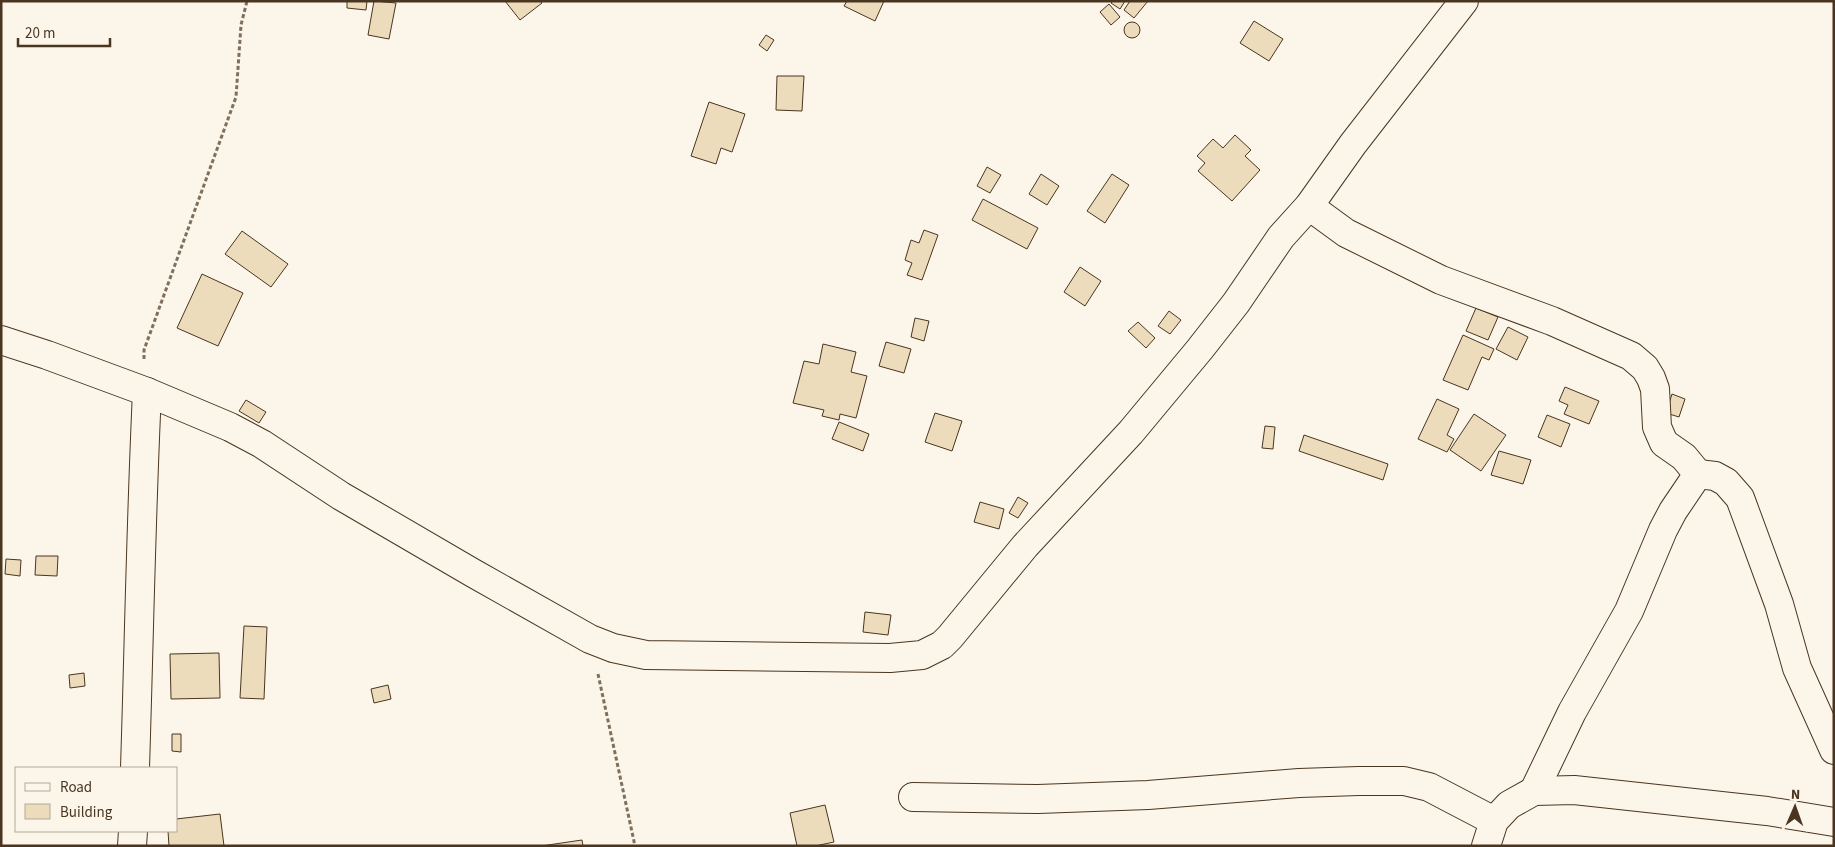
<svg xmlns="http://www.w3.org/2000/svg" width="1835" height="847" font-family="'Source Sans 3',sans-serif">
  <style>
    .building { fill: #ecdcbc; stroke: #4a3520 }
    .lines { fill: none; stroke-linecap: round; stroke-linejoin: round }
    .minor-casing { stroke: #4a3520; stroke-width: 30 }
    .path { stroke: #7f6f5c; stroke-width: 3; stroke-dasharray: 4 2.5; stroke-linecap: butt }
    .minor { stroke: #fbf6e9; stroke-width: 28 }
  </style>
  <rect width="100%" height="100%" fill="#fbf6e9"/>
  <g class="building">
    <path d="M 347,1 L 367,1 L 366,10 L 347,8 Z"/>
    <path d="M 374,1 L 396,3 L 389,39 L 368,35 Z"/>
    <path d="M 505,1 L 540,1 L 542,3 L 520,20 Z"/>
    <path d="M 847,1 L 884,1 L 875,21 L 844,6 Z"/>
    <path d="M 1113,1 L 1125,1 L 1120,9 L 1111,3 Z"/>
    <path d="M 1130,1 L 1148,1 L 1134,18 L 1124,10 Z"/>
    <path d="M 1109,4 L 1120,17 L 1111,25 L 1100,12 Z"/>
    <path d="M 1254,21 L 1283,39 L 1269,61 L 1240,43 Z"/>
    <circle cx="1132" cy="30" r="8"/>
    <path d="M 766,35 L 774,40 L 767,51 L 759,45 Z"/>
    <path d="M 777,76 L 804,76 L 802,111 L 776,110 Z"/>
    <path d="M 709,102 L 745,114 L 732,152 L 721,148 L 716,164 L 691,156 Z"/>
    <path d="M 1235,135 L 1251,150 L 1245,156 L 1260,170 L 1232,201 L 1198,171 L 1205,163 L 1197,156 L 1213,139 L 1223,148 Z"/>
    <path d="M 987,167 L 1001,175 L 990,193 L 977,186 Z"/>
    <path d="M 1041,174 L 1059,186 L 1047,205 L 1029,194 Z"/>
    <path d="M 1112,174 L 1129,185 L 1105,223 L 1087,211 Z"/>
    <path d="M 983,199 L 1038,228 L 1027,249 L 972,220 Z"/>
    <path d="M 924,230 L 938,235 L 922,280 L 907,275 L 912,263 L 905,260 L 911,240 L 919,243 Z"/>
    <path d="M 242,231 L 288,264 L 271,287 L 225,254 Z"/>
    <path d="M 1080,267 L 1101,281 L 1085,306 L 1064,292 Z"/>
    <path d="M 202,274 L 243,293 L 218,346 L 177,328 Z"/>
    <path d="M 1476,308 L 1498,317 L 1488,340 L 1466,331 Z"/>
    <path d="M 1169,311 L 1181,320 L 1170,334 L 1158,326 Z"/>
    <path d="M 915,318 L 929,321 L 924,341 L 911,337 Z"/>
    <path d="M 1138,322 L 1155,338 L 1146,348 L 1128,331 Z"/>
    <path d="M 1508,327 L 1528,337 L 1517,360 L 1496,349 Z"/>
    <path d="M 1463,335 L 1494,349 L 1489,360 L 1482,357 L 1468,390 L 1443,380 Z"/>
    <path d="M 886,342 L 911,349 L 904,373 L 879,366 Z"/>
    <path d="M 823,344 L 856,352 L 851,372 L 867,376 L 856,418 L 840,414 L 839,420 L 822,416 L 824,410 L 793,403 L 804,361 L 819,364 Z"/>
    <path d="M 1565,387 L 1599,401 L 1589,424 L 1564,414 L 1568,405 L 1559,401 Z"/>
    <path d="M 1672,394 L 1685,399 L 1679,417 L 1666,413 Z"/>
    <path d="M 1437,399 L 1459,409 L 1447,435 L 1454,439 L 1447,452 L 1418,439 Z"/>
    <path d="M 246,400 L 266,412 L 259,423 L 239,411 Z"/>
    <path d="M 935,413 L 962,421 L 952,451 L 925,442 Z"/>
    <path d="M 1474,414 L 1506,435 L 1481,471 L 1450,450 Z"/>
    <path d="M 1547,415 L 1570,424 L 1561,447 L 1538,437 Z"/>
    <path d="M 839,422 L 869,434 L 863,451 L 832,439 Z"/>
    <path d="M 1265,426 L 1275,427 L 1273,449 L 1262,448 Z"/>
    <path d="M 1304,435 L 1388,464 L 1383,480 L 1299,451 Z"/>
    <path d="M 1499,451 L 1531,460 L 1523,484 L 1491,475 Z"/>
    <path d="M 1018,497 L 1028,503 L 1018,518 L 1009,513 Z"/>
    <path d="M 980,502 L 1004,509 L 999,529 L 974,522 Z"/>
    <path d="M 36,556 L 58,556 L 57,576 L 35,575 Z"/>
    <path d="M 6,559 L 21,560 L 20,576 L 5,574 Z"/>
    <path d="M 865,612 L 891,615 L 888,635 L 863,632 Z"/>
    <path d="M 244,626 L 267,627 L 264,699 L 240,698 Z"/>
    <path d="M 219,653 L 220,698 L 171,699 L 170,654 Z"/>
    <path d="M 84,673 L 85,686 L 70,688 L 69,675 Z"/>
    <path d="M 388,685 L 391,699 L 374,703 L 371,689 Z"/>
    <path d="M 172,734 L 181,734 L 181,752 L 172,751 Z"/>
    <path d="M 825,805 L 834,842 L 815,846 L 797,846 L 790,813 Z"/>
    <path d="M 220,814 L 224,846 L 169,846 L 168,831 L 176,831 L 176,819 Z"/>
    <path d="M 582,840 L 583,846 L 541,846 Z"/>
  </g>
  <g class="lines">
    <g class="minor-casing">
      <g id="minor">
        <path d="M 1309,206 L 1346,233 L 1441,280 L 1552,321 L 1631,356 L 1645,368 L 1651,378 L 1655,389 L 1657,427 L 1664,443 L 1684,457 L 1698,474 L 1673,511 L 1663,530 L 1629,611 L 1572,712 L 1534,791"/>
        <path d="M 1,340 L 47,355 L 147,392 L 230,427 L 262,444 L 341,496 L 473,573 L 590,639 L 613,648 L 646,655 L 890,658 L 922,655 L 942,645 L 950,637 L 1025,546 L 1131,432 L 1200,349 L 1236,303 L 1281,237 L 1309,206 L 1353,144 L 1464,1"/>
        <path d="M 1698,474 L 1715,476 L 1726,482 L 1740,498 L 1779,604 L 1797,668 L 1834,750"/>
        <path d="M 135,768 C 139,643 141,517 147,392"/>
        <path d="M 913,797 L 1038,799 L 1148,795 L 1299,783 L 1359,781 L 1404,781 L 1429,787 L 1494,821"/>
        <path d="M 132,846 L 133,831"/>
        <path d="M 1486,846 L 1494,821 L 1509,805 L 1534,791 L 1574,790 L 1767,811 L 1834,822"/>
      </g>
    </g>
    <g class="path">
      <path d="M 144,359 L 144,350 L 236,97 L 241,25 L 247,1"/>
      <path d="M 598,674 L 635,846"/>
    </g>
    <use href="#minor" class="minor"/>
  </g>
  <rect width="1835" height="847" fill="none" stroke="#4a3520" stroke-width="5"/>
  <rect x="15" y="767" width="162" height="65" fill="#fbf6e9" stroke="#b4a999"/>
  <rect x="25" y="783" width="25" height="8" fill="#fbf6e9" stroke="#b4a999"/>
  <text x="60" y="792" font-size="15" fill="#4a3520">Road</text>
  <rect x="25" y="804" width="25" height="15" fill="#ecdcbc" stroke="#b4a999"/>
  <text x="60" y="817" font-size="15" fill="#4a3520">Building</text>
  <g transform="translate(1795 807) rotate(2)" stroke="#fbf6e9" stroke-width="4" paint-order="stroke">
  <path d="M0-4L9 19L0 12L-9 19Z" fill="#4a3520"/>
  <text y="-8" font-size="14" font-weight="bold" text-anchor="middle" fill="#4a3520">N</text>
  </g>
  <path d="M18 38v8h92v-8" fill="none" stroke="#4a3520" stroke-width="2.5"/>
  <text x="25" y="38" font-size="15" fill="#4a3520" stroke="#fbf6e9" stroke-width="4" paint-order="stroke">20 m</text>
</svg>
